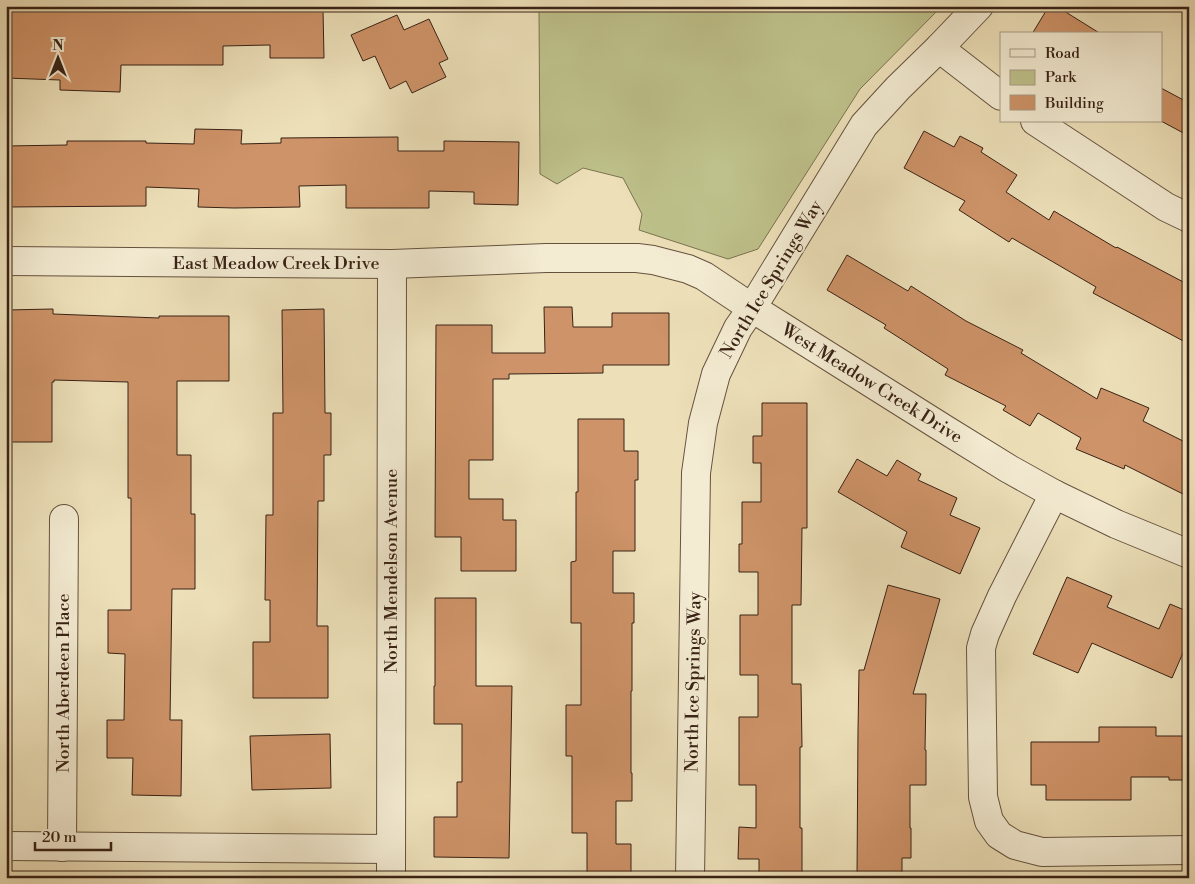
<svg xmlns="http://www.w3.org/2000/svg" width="1195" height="884" font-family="'Libre Bodoni',serif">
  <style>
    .green { fill: #bec18b; stroke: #7b7250 }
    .building { fill: #ce9368; stroke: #382215 }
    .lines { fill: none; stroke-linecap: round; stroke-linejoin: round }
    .street-casing { stroke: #65523e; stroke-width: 30 }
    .street { stroke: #f3ebd2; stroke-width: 28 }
    .labels { text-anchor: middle; stroke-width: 4; stroke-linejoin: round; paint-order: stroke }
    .street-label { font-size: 18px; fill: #382215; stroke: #f3ebd2 }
  </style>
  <rect width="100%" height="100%" fill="#ede0b9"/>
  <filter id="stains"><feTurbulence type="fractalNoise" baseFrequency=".004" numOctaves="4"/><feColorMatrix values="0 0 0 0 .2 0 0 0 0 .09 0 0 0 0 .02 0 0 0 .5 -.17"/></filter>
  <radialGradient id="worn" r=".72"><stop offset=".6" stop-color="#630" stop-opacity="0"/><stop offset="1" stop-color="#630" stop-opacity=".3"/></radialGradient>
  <path class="green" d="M 539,6 L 942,6 L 860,89 L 758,249 L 728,259 L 639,230 L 642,214 L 623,178 L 583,168 L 557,184 L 540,174 Z"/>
  <g class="building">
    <path d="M 6,6 L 38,6 L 38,8 L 159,11 L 159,8 L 223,8 L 223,11 L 323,10 L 324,58 L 270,58 L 270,45 L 223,46 L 223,65 L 121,65 L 120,92 L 60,90 L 60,80 L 6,78 Z"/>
    <path d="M 1049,6 L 1056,6 L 1101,34 L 1032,34 Z"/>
    <path d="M 397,15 L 404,30 L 429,19 L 448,59 L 439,63 L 446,77 L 412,93 L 406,81 L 390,89 L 375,56 L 363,61 L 351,35 Z"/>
    <path d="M 1161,88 L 1189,103 L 1189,136 L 1161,121 Z"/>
    <path d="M 195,129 L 242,130 L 241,144 L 281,143 L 281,138 L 398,137 L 398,151 L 444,151 L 444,141 L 519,142 L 518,205 L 474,204 L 474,192 L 429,191 L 429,208 L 346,208 L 346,185 L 299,186 L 300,207 L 234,208 L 198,207 L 199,189 L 146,187 L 146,206 L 8,207 L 8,202 L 6,202 L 6,146 L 67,145 L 67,141 L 146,141 L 146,143 L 194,144 Z"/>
    <path d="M 924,131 L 954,147 L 960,136 L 983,148 L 981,152 L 1017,175 L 1006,192 L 1049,220 L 1054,211 L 1116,248 L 1117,247 L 1189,285 L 1189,344 L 1093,293 L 1096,287 L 1012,238 L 1009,242 L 959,210 L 965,201 L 904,168 Z"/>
    <path d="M 847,255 L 908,291 L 911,286 L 966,321 L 1023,350 L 1021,353 L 1097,399 L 1101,388 L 1149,408 L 1143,421 L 1189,444 L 1189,497 L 1125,465 L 1124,469 L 1076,449 L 1081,438 L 1038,413 L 1030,426 L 1003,410 L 1006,406 L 945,375 L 948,369 L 884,328 L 886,325 L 827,290 Z"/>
    <path d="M 544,307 L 572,307 L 573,327 L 612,327 L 612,313 L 669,313 L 669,365 L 603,365 L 603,373 L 509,374 L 509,379 L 493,379 L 493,460 L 469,460 L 469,499 L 503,499 L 503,520 L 516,520 L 516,571 L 461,571 L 461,537 L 435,537 L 436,325 L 492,325 L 492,353 L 545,353 Z"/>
    <path d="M 53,309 L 53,314 L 159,318 L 159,316 L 229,316 L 229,381 L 177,381 L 177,455 L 191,455 L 191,514 L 195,514 L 195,589 L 172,589 L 170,720 L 182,720 L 181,796 L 132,795 L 133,758 L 107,758 L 107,720 L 124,720 L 125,654 L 108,653 L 108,610 L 131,610 L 131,498 L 128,498 L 128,382 L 54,380 L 54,382 L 52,382 L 52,442 L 6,442 L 6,310 Z"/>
    <path d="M 324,309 L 325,413 L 331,413 L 331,455 L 324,455 L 324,501 L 318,501 L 317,626 L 328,626 L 328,698 L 253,698 L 253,642 L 270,642 L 270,600 L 265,600 L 266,515 L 273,515 L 273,413 L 283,413 L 282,310 Z"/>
    <path d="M 762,403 L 807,403 L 807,528 L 802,528 L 801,605 L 792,605 L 792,684 L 801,684 L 802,747 L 800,747 L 800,828 L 802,828 L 802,878 L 759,878 L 759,859 L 738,859 L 739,827 L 756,828 L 756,785 L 739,785 L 739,717 L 758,717 L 758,675 L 740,675 L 740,615 L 758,615 L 758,572 L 739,572 L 739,544 L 742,544 L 742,502 L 761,502 L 761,463 L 753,463 L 753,436 L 762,436 Z"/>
    <path d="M 578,419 L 624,419 L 624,451 L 638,451 L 638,480 L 635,480 L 635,551 L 613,551 L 613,593 L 634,593 L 634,623 L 632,623 L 632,691 L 631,691 L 631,773 L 632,773 L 632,801 L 616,801 L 616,844 L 631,844 L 631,878 L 587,878 L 587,833 L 572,833 L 572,756 L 566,756 L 566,705 L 581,705 L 581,623 L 571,623 L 571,562 L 576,561 L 576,492 L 578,492 Z"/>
    <path d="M 857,459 L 887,476 L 897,460 L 921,474 L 918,480 L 957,498 L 950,515 L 980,528 L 960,574 L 901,547 L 907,532 L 838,492 Z"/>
    <path d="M 1067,577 L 1112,596 L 1107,607 L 1159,629 L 1170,604 L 1189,612 L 1189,639 L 1172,678 L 1092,643 L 1078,673 L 1033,654 Z"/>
    <path d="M 888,585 L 940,599 L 913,694 L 926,694 L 925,750 L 926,750 L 926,785 L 910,785 L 910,828 L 911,828 L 911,858 L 902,858 L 902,878 L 857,878 L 858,730 L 859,670 L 864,670 Z"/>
    <path d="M 435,598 L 476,598 L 476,686 L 512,686 L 509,858 L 434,857 L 434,817 L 457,817 L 457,782 L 462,782 L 462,724 L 434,724 L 434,686 L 435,686 Z"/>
    <path d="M 1099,727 L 1156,727 L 1156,736 L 1189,736 L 1189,780 L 1169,780 L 1169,777 L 1131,777 L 1131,800 L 1046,800 L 1046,785 L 1031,785 L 1031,742 L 1099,742 Z"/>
    <path d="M 330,734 L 331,788 L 252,790 L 250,736 Z"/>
  </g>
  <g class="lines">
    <g class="street-casing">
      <g id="street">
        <path d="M 939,48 L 1001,96"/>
        <path d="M 1035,121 L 1166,207 L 1189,218"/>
        <path d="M 6,261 L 392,264 L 546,258 L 637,258 L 653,260 L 688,269 L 704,276 L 752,308 L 946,430 L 1009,469 L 1054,494 L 1116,524 L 1189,554"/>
        <path d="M 1054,494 L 1002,596 L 985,634 L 981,648 L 983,797 L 989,821 L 999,835 L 1015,845 L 1042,852 L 1189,850"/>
        <path d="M 6,846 L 391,849"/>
        <path d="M 62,847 L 64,519"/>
        <path d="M 391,878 L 392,264"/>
        <path d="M 690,878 L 696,473 L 703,423 L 716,374 L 738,328 L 752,308 L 864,125 L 898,88 L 939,48 L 979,6"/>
      </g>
    </g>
    <use href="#street" class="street"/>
  </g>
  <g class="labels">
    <g class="street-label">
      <text x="276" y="269">East Meadow Creek Drive</text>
      <text transform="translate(771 279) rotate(-59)" y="6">North Ice Springs Way</text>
      <text transform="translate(872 383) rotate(32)" y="6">West Meadow Creek Drive</text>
      <text transform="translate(391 571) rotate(-90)" y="6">North Mendelson Avenue</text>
      <text transform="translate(693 682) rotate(-89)" y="6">North Ice Springs Way</text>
      <text transform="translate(63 683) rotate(-90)" y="6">North Aberdeen Place</text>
    </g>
  </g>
  <rect width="1195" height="884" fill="none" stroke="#ede0b9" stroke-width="25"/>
  <rect x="8" y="8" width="1180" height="869" fill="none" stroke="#382215" stroke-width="2.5"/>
  <rect x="12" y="12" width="1170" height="859" fill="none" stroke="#382215"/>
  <rect x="1000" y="32" width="162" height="90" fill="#f3ebd2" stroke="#a89b86"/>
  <rect x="1010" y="49" width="25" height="8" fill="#f3ebd2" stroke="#a89b86"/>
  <text x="1045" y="58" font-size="15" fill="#382215">Road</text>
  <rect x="1010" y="70" width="25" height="15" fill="#bec18b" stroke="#a89b86"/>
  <text x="1045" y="82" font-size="15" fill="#382215">Park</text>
  <rect x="1010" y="95" width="25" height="15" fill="#ce9368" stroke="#a89b86"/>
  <text x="1045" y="108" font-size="15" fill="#382215">Building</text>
  <g transform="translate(58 58)" stroke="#f3ebd2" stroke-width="4" paint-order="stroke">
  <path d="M0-4L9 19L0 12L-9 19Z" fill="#382215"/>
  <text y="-8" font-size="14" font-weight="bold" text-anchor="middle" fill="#382215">N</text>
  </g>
  <path d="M35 842v8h76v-8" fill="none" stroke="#382215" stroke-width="2.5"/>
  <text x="42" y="842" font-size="15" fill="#382215" stroke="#f3ebd2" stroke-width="4" paint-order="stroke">20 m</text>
  <rect width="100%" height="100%" filter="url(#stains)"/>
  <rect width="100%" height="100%" fill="url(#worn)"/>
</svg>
